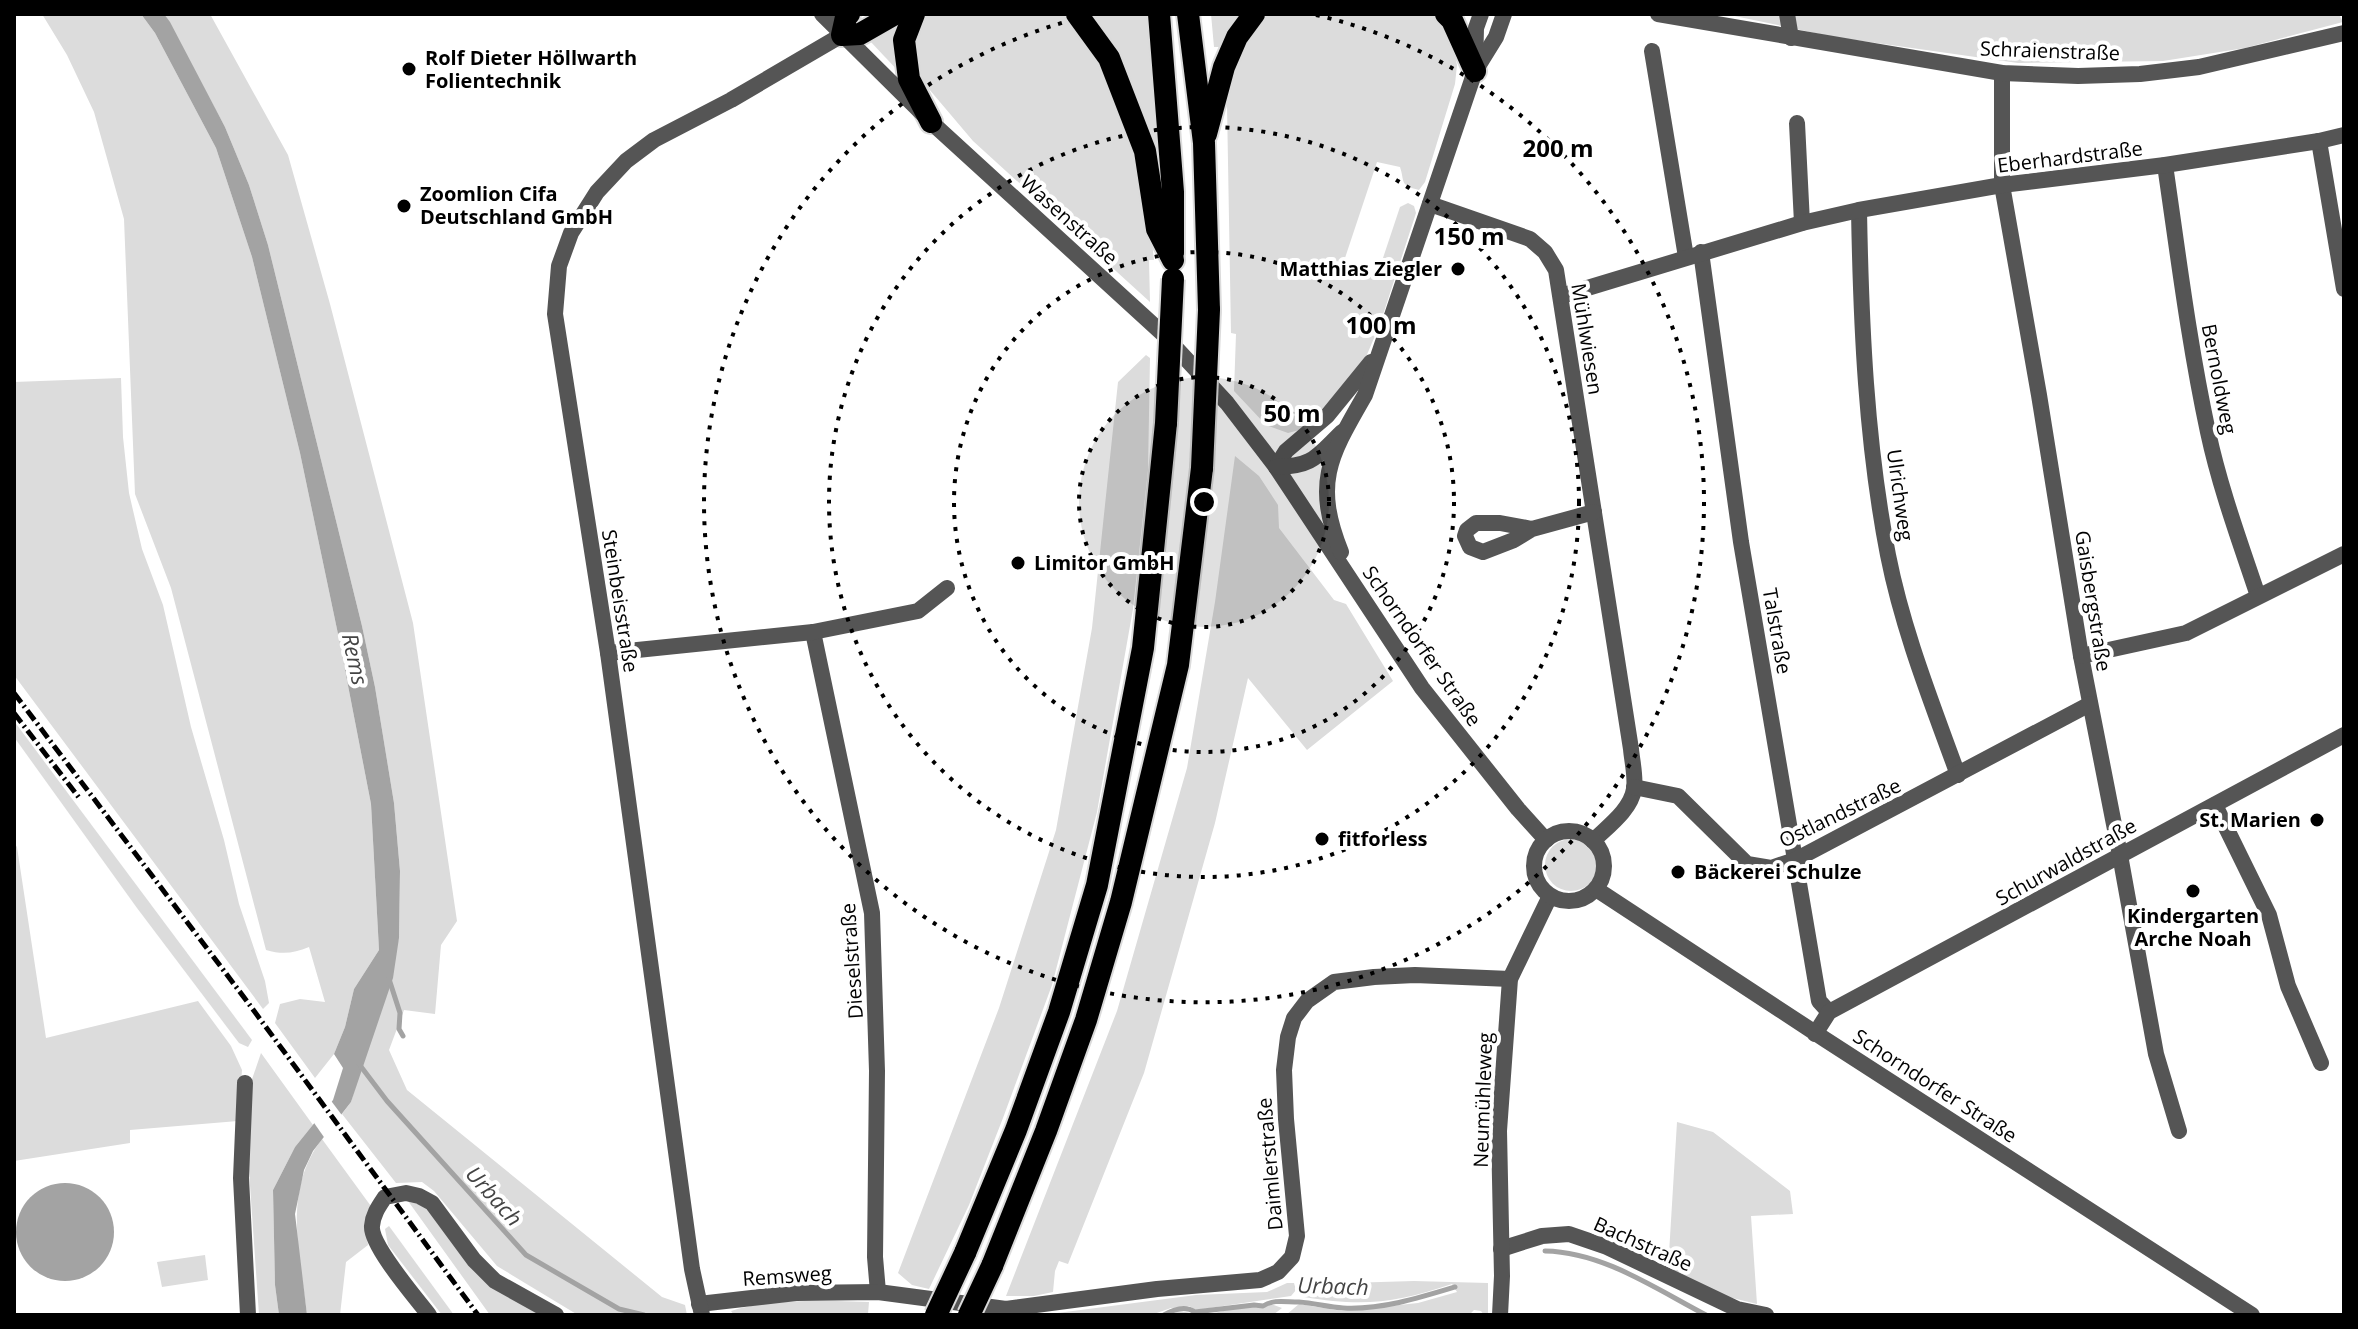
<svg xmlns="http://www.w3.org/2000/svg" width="2358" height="1329" font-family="'Open Sans',sans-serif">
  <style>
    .green { fill: #dcdcdc }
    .water { fill: #a3a3a3 }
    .pier { fill: #fff }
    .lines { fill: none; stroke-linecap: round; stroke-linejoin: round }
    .stream { stroke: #a3a3a3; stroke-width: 5 }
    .trunk-casing { stroke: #dbdbdb; stroke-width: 26 }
    .minor { stroke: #555; stroke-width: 16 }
    .tertiary { stroke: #555; stroke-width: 16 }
    .trunk { stroke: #000; stroke-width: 22 }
    .rail { stroke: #000; stroke-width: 5; stroke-dasharray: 12 4 2 4; stroke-linecap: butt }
    .trunk-bridge-casing { stroke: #dbdbdb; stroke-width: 26; stroke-linecap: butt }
    .trunk-bridge { stroke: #000; stroke-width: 22 }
    .ring { fill: none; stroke: #000; stroke-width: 4; stroke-dasharray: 4 8 }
    .poi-dot { fill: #000; stroke: #fff; stroke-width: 3 }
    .labels { text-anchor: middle; stroke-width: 8; stroke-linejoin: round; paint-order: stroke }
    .street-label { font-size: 20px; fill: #000; stroke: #fff }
    .poi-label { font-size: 20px; font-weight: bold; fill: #000; stroke: #fff; text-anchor: start }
    .water-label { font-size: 22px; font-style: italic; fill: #444; stroke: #fff }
    .centre { fill: #000; stroke: #fff; stroke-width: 4 }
    .ring-label { font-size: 24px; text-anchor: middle; font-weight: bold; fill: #000; stroke: #fff; stroke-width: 8; stroke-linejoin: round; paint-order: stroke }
  </style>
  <rect width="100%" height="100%" fill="#fff"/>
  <g class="green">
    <path d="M 42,14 L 141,14 L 155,33 L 216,148 L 252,257 L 300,453 L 338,634 L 371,804 L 379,950 L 354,989 L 345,1027 L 334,1054 L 315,1078 L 275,1023 L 280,1004 L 300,999 L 325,1002 L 309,947 C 294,953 283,955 266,950 L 171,588 L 135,494 L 124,219 L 94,112 L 67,55 Z"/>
    <path d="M 164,14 L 210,14 L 288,155 L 330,304 L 413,623 L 457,921 L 441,945 L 435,1014 L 404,1010 L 389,1050 L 407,1090 L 662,1297 L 685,1305 L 687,1315 L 578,1315 L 568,1309 L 497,1266 L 434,1191 L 422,1182 L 396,1183 L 342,1114 L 351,1102 L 399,938 L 400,871 L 394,803 L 375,687 L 362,626 L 268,245 L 249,185 L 225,127 Z"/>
    <path d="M 924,14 L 1068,14 L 1119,92 L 1147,196 L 1154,260 L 1149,260 L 1150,302 L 973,141 L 923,82 L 914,56 L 916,32 Z"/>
    <path d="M 1090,14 L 1147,14 L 1158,143 L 1151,142 C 1135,93 1125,54 1090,14 Z"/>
    <path d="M 1211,14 L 1243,14 L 1221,47 L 1214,47 Z"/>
    <path d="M 1264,14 L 1436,14 L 1452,41 L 1457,65 L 1455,84 L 1425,182 L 1419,190 C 1399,185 1405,182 1400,167 L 1377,162 L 1343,264 L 1373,275 L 1379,270 L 1400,207 L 1408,203 L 1414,206 L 1416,213 L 1380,324 L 1363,364 L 1307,428 L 1288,433 L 1266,425 L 1234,391 L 1236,334 L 1231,333 L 1227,105 C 1232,62 1239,49 1264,14 Z"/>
    <path d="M 1725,14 L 2339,14 L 2343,22 L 2245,48 L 2163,61 L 2018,63 L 1834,37 Z"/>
    <path d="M 904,19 L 901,74 L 870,41 Z"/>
    <path d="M 1146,355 L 1150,358 L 1148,470 L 1133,609 L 1097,812 L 1052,985 L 1003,1118 L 969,1205 L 929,1289 L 912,1285 L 898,1273 L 999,1008 L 1056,830 L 1092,628 L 1118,382 Z"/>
    <path d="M 121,378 L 123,437 L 129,493 L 142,549 L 163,605 L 191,727 L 224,840 L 239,904 L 265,981 L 269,1003 L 263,1009 L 14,675 L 14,382 Z"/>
    <path d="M 1235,456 L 1259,476 L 1278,505 L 1279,528 L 1334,600 L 1346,604 L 1393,681 L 1307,750 L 1248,678 L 1215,823 L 1144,1073 L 1068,1264 L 1059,1261 L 1055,1271 L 1053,1292 L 1034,1296 L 1006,1296 L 1117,1011 L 1187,768 L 1215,602 Z"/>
    <path d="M 14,721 L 252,1040 L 248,1047 L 239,1043 L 137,908 L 14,737 Z"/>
    <circle cx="1571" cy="865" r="26"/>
    <path d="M 14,843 L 17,847 L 46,1038 L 198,1001 L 231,1046 L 242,1070 L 238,1121 L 130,1130 L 130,1143 L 14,1161 Z"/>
    <path d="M 261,1053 L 313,1125 L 295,1147 L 273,1190 L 275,1285 L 279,1315 L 259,1315 L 249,1171 L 248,1091 Z"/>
    <path d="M 1677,1122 L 1713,1132 L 1790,1191 L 1793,1214 L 1751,1216 L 1757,1304 L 1720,1295 L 1668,1270 Z"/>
    <path d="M 322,1139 L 373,1209 L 366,1225 L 368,1245 L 346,1262 L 340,1315 L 307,1315 C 300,1255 282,1191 322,1139 Z"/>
    <path d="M 408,1201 L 425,1204 L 453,1244 L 546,1315 L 490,1315 Z"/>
    <path d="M 389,1226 L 454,1315 L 442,1315 L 388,1245 L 385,1229 Z"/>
    <path d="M 205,1255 L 208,1280 L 162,1287 L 157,1262 Z"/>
    <path d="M 1414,1281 L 1488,1283 L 1488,1315 L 1484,1315 L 1481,1311 L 1474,1310 L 1469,1315 L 1286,1315 L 1299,1304 L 1342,1311 L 1418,1303 L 1457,1292 L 1452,1284 C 1396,1303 1363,1307 1304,1297 L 1314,1284 Z"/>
    <path d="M 1287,1283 L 1294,1283 L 1296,1290 L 1291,1296 L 1196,1310 L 1189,1306 L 1171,1308 L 1151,1315 L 1042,1315 L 1196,1295 L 1267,1292 Z"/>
    <path d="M 836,1301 L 869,1302 L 868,1314 L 877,1315 L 734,1315 L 731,1311 C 765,1300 801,1301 836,1301 Z"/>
    <path d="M 1271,1304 L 1282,1308 L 1273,1315 L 1167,1315 C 1178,1307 1185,1313 1196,1314 C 1213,1316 1231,1307 1247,1307 C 1257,1307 1263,1310 1271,1304 Z"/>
  </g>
  <g class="water">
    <path d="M 141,14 L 164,14 L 170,22 L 225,127 L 249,185 L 268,245 L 362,626 L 375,687 L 394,803 L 400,871 L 399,938 L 393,978 L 351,1102 L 313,1151 L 304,1170 L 295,1214 L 307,1315 L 279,1315 L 275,1285 L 273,1190 L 295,1147 L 333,1100 L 343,1068 L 334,1054 L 345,1027 L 354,989 L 379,950 L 371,804 L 338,634 L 300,453 L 252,257 L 216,148 L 155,33 Z"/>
    <circle cx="65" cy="1232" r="49"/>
  </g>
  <path class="pier" d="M 329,1098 L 344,1118 L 326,1140 L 312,1120 Z"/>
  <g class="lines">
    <g class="stream">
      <path d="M 389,979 L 400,1013 L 399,1029 L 403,1036"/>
      <path d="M 359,1064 L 387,1101 L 526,1255 L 619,1309 L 644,1315"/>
      <path d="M 1545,1251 C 1603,1252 1656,1289 1706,1315"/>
      <path d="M 1164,1315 C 1174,1309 1185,1305 1195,1312 L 1254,1305 L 1263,1306 C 1274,1299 1285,1302 1299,1302 C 1314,1303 1328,1307 1343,1308 C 1380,1310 1419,1298 1455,1287"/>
    </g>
    <g class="trunk-casing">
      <g id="trunk">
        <path d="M 849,14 L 846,17 L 842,35 L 860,34 L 895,14"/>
        <path d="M 914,14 L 904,40 L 909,79 L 931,122"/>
        <path d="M 1077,14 L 1109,58 L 1145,151 L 1157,229 L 1173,260"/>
        <path d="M 1159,14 L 1173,192 L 1173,253"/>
        <path d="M 1188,14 L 1204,143 L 1209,310"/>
        <path d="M 1446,14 L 1452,20 L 1475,71"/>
        <path d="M 1206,134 L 1224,67 L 1237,37 L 1254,14"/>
        <path d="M 965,1253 L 1016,1130 L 1059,1012 L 1097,885 L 1143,648 L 1166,423"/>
        <path d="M 992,1266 L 1046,1131 L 1086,1020 L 1121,902 L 1178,665 L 1202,468"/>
      </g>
    </g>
    <g class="minor">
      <path d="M 1787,14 L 1791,38"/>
      <path d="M 1652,51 L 1686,257"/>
      <path d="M 2002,73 L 2002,185 L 2039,395 L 2081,656 L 2120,855 L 2156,1054 L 2179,1131"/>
      <path d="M 1797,123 L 1802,223"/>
      <path d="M 2319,141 L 2344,289"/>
      <path d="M 2165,165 C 2178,254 2189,344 2208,432 C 2220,488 2240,542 2258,596"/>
      <path d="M 1430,204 L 1530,239 L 1545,252 L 1556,270 L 1631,749 C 1632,761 1636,777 1634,789 C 1631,810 1607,827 1593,841"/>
      <path d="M 1859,210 C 1861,325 1866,442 1888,555 C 1903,631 1932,703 1958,775"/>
      <path d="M 1701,252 L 1741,542 L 1819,1001 L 1829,1012"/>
      <path d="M 1561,296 L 1802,223 L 1859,210 L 2002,185 L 2165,165 L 2319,141 L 2344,135"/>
      <path d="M 1532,529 L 1514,540 L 1483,552 L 1470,547 L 1465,536 L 1467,530 L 1476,523 L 1500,523 L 1532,529 L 1594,512"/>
      <path d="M 813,632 L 872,913 L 877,1071 L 875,1257 L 878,1292"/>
      <path d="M 608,653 L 813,632 L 918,611 L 947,588"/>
      <path d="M 2081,656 L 2186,633 L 2344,554"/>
      <path d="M 1634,787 L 1678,796 L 1747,864 L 1771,868 L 1795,860 L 1814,850 L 2090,704"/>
      <path d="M 2215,805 L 2269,915 L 2288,986 L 2321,1063"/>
      <path d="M 1815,1034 L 1829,1012 L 2344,735"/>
      <path d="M 245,1083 L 241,1178 L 248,1315"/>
      <path d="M 1501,1249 L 1542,1236 L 1569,1234 L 1607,1247 L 1737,1309 L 1766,1315"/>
      <path d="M 699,1304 L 796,1293 L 878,1292 L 1006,1309 L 1157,1289 L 1260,1280 L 1278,1272 L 1292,1257 L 1297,1236 L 1286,1119 L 1284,1070 L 1288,1037 L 1294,1018 L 1307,1001 L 1334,982 L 1374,977 L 1415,975 L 1510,979"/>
      <path d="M 429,1315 C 416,1298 370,1245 372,1226 C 373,1214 379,1206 385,1197 L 406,1193 L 419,1196 L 432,1203 L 474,1260 L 495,1281 L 556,1315"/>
      <path d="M 702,1315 L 692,1269 L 608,653 L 555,314 L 559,266 L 571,233 L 597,192 L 626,161 L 654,140 L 731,100 L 842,35"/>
      <path d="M 1500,1315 L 1502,1276 L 1499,1131 L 1510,979 L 1550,896"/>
    </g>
    <g class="tertiary">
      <path d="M 822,14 L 931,122 L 1162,333 L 1227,403 L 1276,467 L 1422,688 L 1518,809 L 1546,840"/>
      <path d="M 1658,14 L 2002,73 L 2078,76 L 2140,74 L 2199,67 L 2344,33"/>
      <path d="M 1475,68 L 1476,28 L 1481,14"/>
      <path d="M 1276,467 L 1286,451 L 1327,416 L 1371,362"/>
      <path d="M 1276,467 C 1313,467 1317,456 1342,432"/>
      <path d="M 1341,552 C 1313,482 1330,456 1365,395 L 1475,71 L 1496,37 L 1504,14"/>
      <circle cx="1569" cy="866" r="35"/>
      <path d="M 1596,889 L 1826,1040 L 2252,1315"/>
    </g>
    <use href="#trunk" class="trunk"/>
    <g class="rail">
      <path d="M 14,693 L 246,1000 L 478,1315"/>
      <path d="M 14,713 L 80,799"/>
    </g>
    <g class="trunk-bridge-casing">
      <g id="trunk-bridge">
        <path d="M 1166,423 L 1173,279"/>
        <path d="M 1202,468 L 1209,310"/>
        <path d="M 936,1315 L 965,1253"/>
        <path d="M 969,1315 L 992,1266"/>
      </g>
    </g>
    <use href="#trunk-bridge" class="trunk-bridge"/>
  </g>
  <circle cx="1204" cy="502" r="125" fill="#000" fill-opacity=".12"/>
  <g class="ring">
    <circle cx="1204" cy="502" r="125"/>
    <circle cx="1204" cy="502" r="250"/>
    <circle cx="1204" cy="502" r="375"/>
    <path d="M1316 15A500 500 0 1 1 1092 15"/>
  </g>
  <g class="poi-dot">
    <circle cx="409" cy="69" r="8"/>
    <circle cx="404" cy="206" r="8"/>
    <circle cx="1458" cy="269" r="8"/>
    <circle cx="1018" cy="563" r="8"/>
    <circle cx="2317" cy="820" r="8"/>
    <circle cx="1322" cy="839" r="8"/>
    <circle cx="1678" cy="872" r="8"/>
    <circle cx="2193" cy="891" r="8"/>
  </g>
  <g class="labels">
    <g class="street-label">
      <text transform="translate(2050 51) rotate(2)" y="7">Schraienstraße</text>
      <text transform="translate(2070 157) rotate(-7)" y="7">Eberhardstraße</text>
      <text transform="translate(1069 220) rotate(42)" y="7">Wasenstraße</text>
      <text transform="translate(1587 339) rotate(81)" y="7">Mühlwiesen</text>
      <text transform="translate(2219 379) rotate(79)" y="7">Bernoldweg</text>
      <text transform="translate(1900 495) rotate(82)" y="7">Ulrichweg</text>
      <text transform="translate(620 601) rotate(81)" y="7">Steinbeisstraße</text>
      <text transform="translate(2093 601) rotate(81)" y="7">Gaisbergstraße</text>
      <text transform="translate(1777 631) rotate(80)" y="7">Talstraße</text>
      <text transform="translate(1422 646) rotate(55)" y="7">Schorndorfer Straße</text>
      <text transform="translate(1840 813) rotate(-26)" y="7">Ostlandstraße</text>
      <text transform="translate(2066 862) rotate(-29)" y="7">Schurwaldstraße</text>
      <text transform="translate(852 961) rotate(-94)" y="7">Dieselstraße</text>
      <text transform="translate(1935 1086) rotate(33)" y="7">Schorndorfer Straße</text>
      <text transform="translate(1483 1100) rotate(-88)" y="7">Neumühleweg</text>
      <text transform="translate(1270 1164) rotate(-95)" y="7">Daimlerstraße</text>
      <text transform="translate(1643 1244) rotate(24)" y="7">Bachstraße</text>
      <text transform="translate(787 1276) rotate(-4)" y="7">Remsweg</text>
    </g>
    <g class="poi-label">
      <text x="425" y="65">Rolf Dieter Höllwarth<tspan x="425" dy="23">Folientechnik</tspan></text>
      <text x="420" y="201">Zoomlion Cifa<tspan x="420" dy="23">Deutschland GmbH</tspan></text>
      <text x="1442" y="276" text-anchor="end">Matthias Ziegler</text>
      <text x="1034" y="570">Limitor GmbH</text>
      <text x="2301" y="827" text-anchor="end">St. Marien</text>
      <text x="1338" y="846">fitforless</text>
      <text x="1694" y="879">Bäckerei Schulze</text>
      <text x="2193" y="923" text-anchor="middle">Kindergarten<tspan x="2193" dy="23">Arche Noah</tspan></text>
    </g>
    <g class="water-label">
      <text transform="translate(355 659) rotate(78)" y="8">Rems</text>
      <text transform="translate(494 1196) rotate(48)" y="8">Urbach</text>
      <text transform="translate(1333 1286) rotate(2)" y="8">Urbach</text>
    </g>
  </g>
  <circle cx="1204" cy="502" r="12" class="centre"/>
  <g class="ring-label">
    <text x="1558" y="157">200 m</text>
    <text x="1469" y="245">150 m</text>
    <text x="1381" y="334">100 m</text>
    <text x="1292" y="422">50 m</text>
  </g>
  <rect width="2358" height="1329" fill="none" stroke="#000000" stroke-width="32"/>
</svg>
